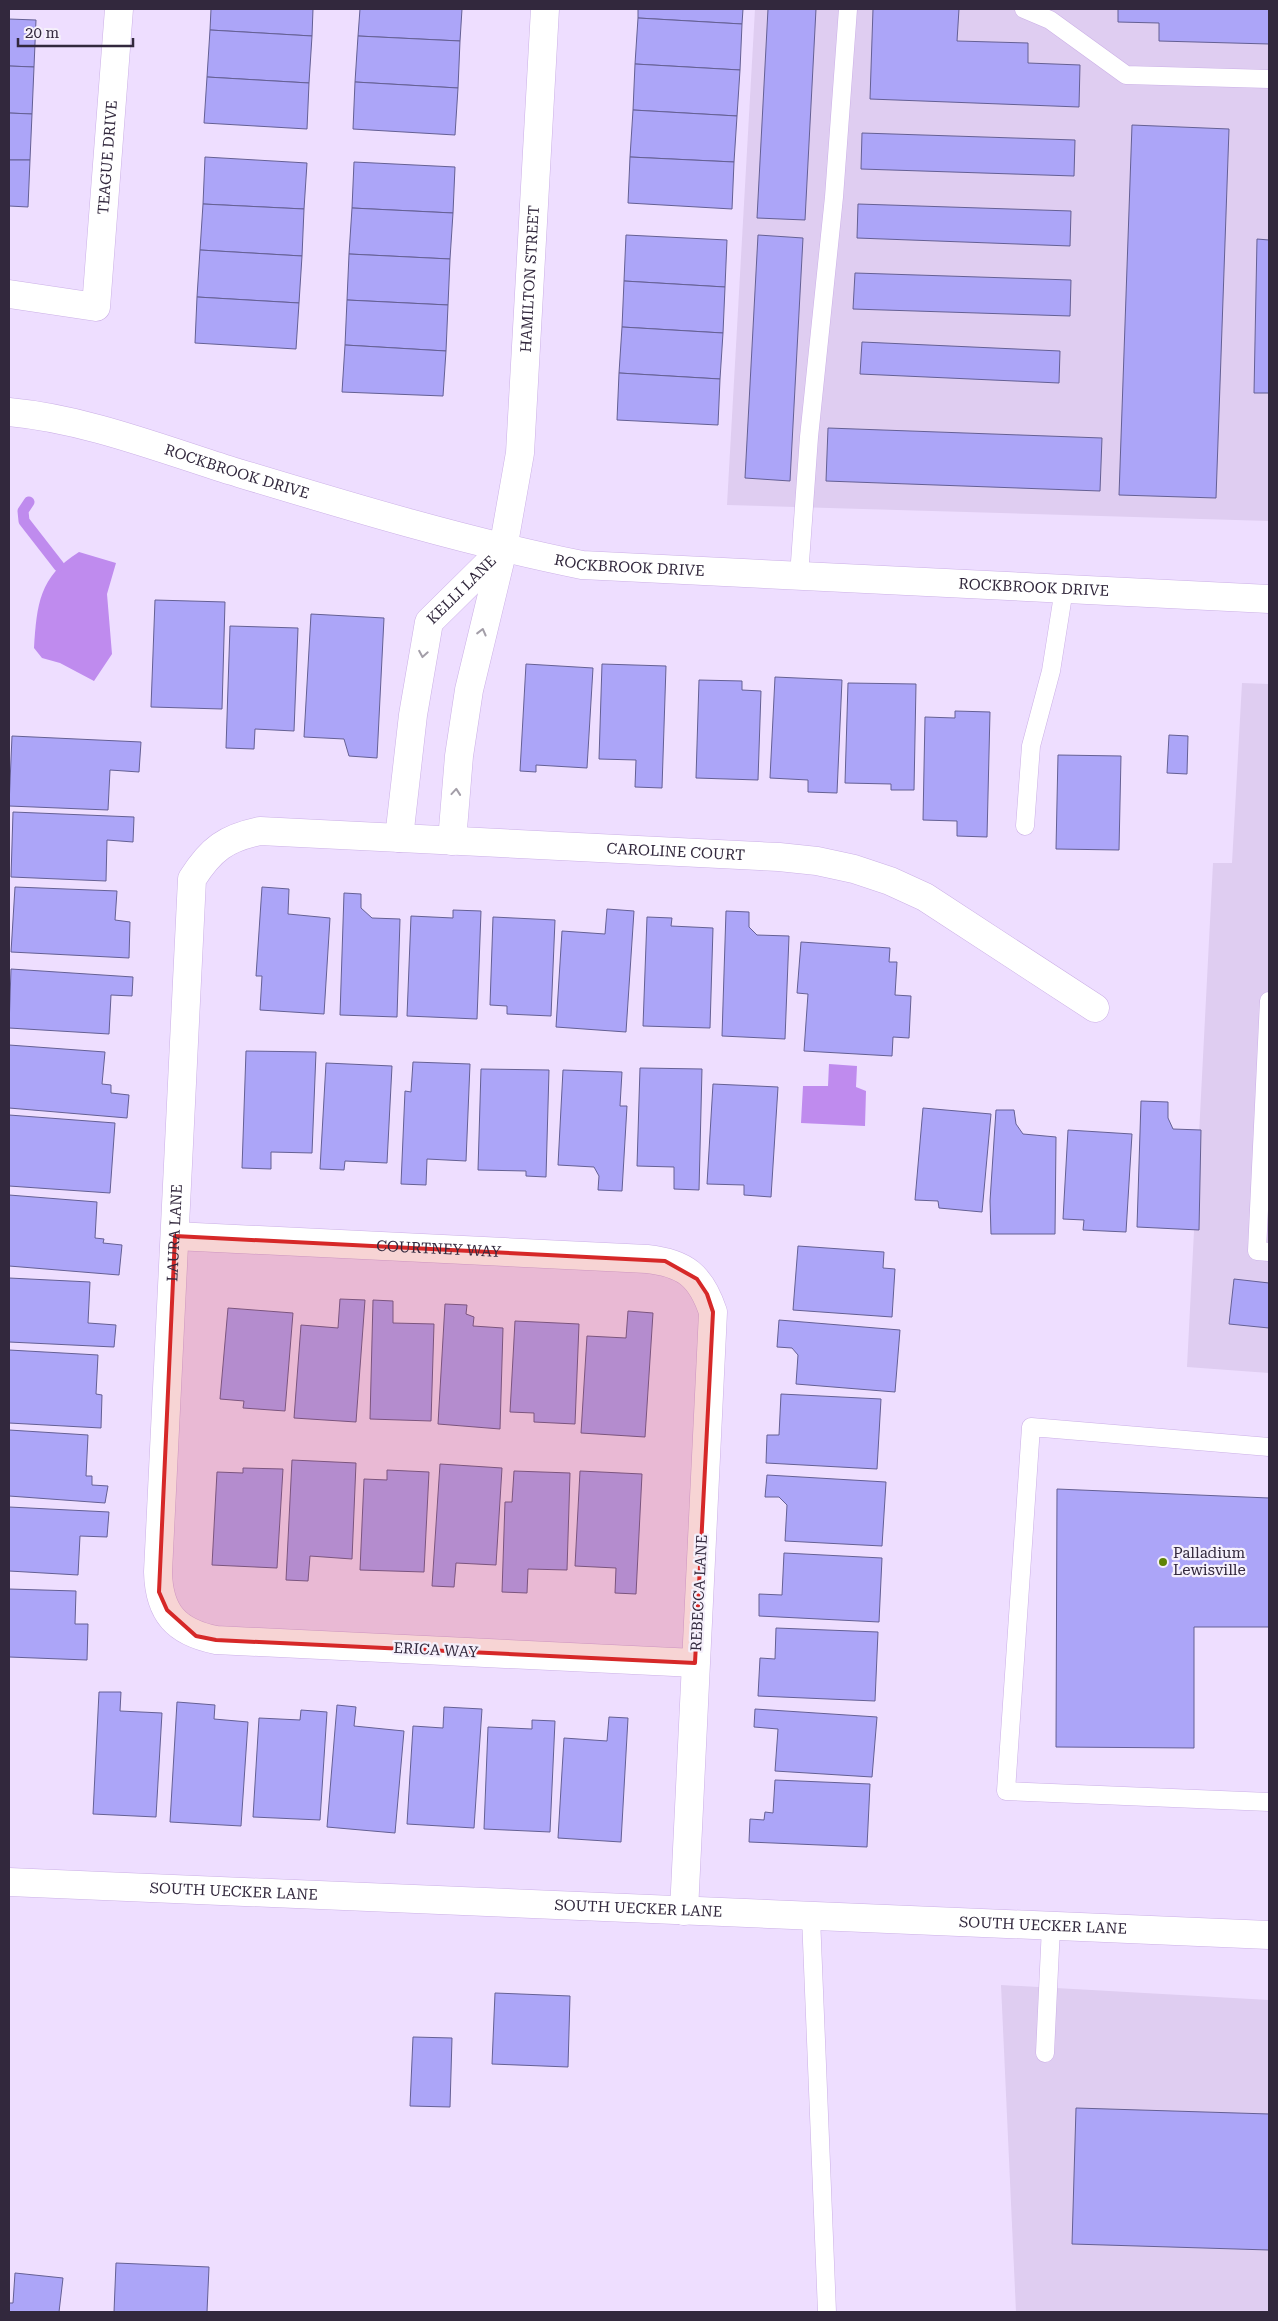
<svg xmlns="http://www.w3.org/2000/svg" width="1278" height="2321" font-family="'Roboto Serif',serif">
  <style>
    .built { fill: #dfcdf1 }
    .water { fill: #bf8bee }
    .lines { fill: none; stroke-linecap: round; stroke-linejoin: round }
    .stream { stroke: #bf8bee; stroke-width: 11 }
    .building { fill: #aca5f8; stroke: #656094 }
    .lane-casing { stroke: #cbb0e6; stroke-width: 19 }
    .street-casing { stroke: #cbb0e6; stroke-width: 29 }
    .secondary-casing { stroke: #cbb0e6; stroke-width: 29 }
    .lane { stroke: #fff; stroke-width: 18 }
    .street { stroke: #fff; stroke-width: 28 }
    .secondary { stroke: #fff; stroke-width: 28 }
    .oneway { stroke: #a39ea8 }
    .marked { fill: #d62828; fill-opacity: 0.2; stroke: #d62828; stroke-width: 4; stroke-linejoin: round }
    .poi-dot { fill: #5e8406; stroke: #f5f0fb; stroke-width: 2 }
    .labels { text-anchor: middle; stroke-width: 4.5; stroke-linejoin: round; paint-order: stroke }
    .street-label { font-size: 15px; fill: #32283d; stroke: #f5f0fb }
    .poi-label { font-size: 15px; fill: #32283d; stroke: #f5f0fb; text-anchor: start }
  </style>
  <rect width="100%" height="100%" fill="#eedeff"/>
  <g class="built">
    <path d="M 755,9 L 1269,9 L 1269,521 L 727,505 Z"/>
    <path d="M 1242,683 L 1269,684 L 1269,1373 L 1187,1367 L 1213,863 L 1232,863 Z"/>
    <path d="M 1001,1985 L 1269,2000 L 1269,2312 L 1016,2312 Z"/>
  </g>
  <g class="water">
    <path d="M 79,552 L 116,563 L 107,594 L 112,654 L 94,681 L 60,663 L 42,658 L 34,648 C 37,604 39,577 79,552 Z"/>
    <path d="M 829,1064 L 857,1066 L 856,1087 L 866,1091 L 865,1126 L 801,1123 L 803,1086 L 828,1086 Z"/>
  </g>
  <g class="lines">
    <path class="stream" d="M 29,502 L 23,511 L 24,521 L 59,566"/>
  </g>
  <g class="building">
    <path d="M 211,9 L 313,9 L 312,36 L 210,30 Z"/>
    <path d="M 360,9 L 462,9 L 460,41 L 358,36 Z"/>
    <path d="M 638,9 L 743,9 L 742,24 L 638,18 Z"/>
    <path d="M 768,9 L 816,9 L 805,220 L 757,218 Z"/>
    <path d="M 873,9 L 959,9 L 957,41 L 1028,43 L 1028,63 L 1080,65 L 1079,107 L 870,99 Z"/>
    <path d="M 1118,9 L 1269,9 L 1269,44 L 1159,41 L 1159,23 L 1118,22 Z"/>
    <path d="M 638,18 L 742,24 L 740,70 L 635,64 Z"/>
    <path d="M 9,19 L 36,20 L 34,67 L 9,66 Z"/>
    <path d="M 210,30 L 312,36 L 309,83 L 207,77 Z"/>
    <path d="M 358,36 L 460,41 L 458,88 L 355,82 Z"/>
    <path d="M 635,64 L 740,70 L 737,116 L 633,110 Z"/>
    <path d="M 9,66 L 34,67 L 32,114 L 9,113 Z"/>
    <path d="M 207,77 L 309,83 L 307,129 L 204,123 Z"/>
    <path d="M 355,82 L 458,88 L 455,135 L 353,129 Z"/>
    <path d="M 633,110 L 737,116 L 734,162 L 630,157 Z"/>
    <path d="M 9,113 L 32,114 L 30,160 L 9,160 Z"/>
    <path d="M 1132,125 L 1229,129 L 1216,498 L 1119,495 Z"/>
    <path d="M 862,133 L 1075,140 L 1074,176 L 861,169 Z"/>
    <path d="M 205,157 L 307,163 L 304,209 L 203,204 Z"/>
    <path d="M 630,157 L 734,162 L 732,209 L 628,203 Z"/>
    <path d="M 9,160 L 30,160 L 28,207 L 9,206 Z"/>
    <path d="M 354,162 L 455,167 L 453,213 L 352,208 Z"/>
    <path d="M 203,204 L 304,209 L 302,256 L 200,250 Z"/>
    <path d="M 858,204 L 1071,211 L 1070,246 L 857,238 Z"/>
    <path d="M 352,208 L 453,213 L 450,259 L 349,254 Z"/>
    <path d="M 626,235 L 727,240 L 725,287 L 624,281 Z"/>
    <path d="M 758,235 L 803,238 L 790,481 L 745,478 Z"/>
    <path d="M 1257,239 L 1269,240 L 1269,393 L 1254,393 Z"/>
    <path d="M 200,250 L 302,256 L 299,303 L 197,297 Z"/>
    <path d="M 349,254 L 450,259 L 448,305 L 347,300 Z"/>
    <path d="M 855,273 L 1071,280 L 1070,316 L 853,309 Z"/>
    <path d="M 624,281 L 725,287 L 723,333 L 622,327 Z"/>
    <path d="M 197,297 L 299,303 L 296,349 L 195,343 Z"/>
    <path d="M 347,300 L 448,305 L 446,351 L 345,345 Z"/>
    <path d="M 622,327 L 723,333 L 720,379 L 619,373 Z"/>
    <path d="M 862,342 L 1060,351 L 1059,383 L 860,374 Z"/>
    <path d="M 345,345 L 446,351 L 443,396 L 342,392 Z"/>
    <path d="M 619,373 L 720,379 L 718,425 L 617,420 Z"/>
    <path d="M 828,428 L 1102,438 L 1100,491 L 826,481 Z"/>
    <path d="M 155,600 L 225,602 L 222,709 L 151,707 Z"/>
    <path d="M 311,614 L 384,618 L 377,758 L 349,756 L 344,739 L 304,737 Z"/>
    <path d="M 230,626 L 298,628 L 294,731 L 255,729 L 254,749 L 226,748 Z"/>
    <path d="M 526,664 L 593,668 L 587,768 L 536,765 L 536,772 L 520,771 Z"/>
    <path d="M 602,664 L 666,666 L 662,788 L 635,787 L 636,760 L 599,759 Z"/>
    <path d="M 775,677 L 842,680 L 837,793 L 808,792 L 808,780 L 770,778 Z"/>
    <path d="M 699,680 L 742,681 L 742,690 L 761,691 L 758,780 L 696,778 Z"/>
    <path d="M 848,683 L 916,684 L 914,790 L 891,790 L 891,784 L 845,783 Z"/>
    <path d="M 955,711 L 990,712 L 987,837 L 957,836 L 957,821 L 923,820 L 925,717 L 955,718 Z"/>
    <path d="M 1169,735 L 1188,736 L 1187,774 L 1167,773 Z"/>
    <path d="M 12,736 L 141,742 L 139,772 L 110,770 L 108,810 L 9,806 Z"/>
    <path d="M 1058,755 L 1121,756 L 1119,850 L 1056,849 Z"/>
    <path d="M 13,812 L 134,817 L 133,842 L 107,840 L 106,881 L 11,877 Z"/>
    <path d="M 15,887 L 117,891 L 115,920 L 130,922 L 129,958 L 11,952 Z"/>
    <path d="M 262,887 L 289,889 L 288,914 L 330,918 L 324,1014 L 260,1010 L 262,976 L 256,976 Z"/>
    <path d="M 344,893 L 361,894 L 361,908 L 372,918 L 400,919 L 397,1017 L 340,1015 Z"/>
    <path d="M 607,909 L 634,911 L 626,1032 L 556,1027 L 562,931 L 605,934 Z"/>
    <path d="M 453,910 L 481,911 L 477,1019 L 407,1016 L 411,916 L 453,918 Z"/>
    <path d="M 726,911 L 749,912 L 749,927 L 757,935 L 789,936 L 785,1039 L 722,1036 Z"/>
    <path d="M 493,917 L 555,920 L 551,1016 L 507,1014 L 507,1006 L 490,1005 Z"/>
    <path d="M 647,917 L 672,918 L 671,926 L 713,928 L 710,1028 L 643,1026 Z"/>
    <path d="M 801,942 L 890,948 L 889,962 L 897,962 L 895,995 L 911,996 L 909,1038 L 893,1037 L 892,1056 L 804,1051 L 808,994 L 797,993 Z"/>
    <path d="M 11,969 L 133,977 L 132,996 L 111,995 L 109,1034 L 9,1028 Z"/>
    <path d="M 9,1045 L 105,1052 L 102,1084 L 111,1085 L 111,1093 L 129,1095 L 127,1118 L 9,1108 Z"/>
    <path d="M 246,1051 L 316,1052 L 312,1153 L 271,1152 L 271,1169 L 242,1168 Z"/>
    <path d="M 413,1062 L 470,1064 L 466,1161 L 427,1159 L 426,1185 L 401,1184 L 405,1091 L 411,1092 Z"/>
    <path d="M 326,1063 L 392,1066 L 387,1163 L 345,1161 L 344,1170 L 320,1169 Z"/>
    <path d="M 640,1068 L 702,1069 L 699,1190 L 674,1189 L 674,1167 L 637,1166 Z"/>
    <path d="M 481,1069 L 549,1070 L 546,1177 L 526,1176 L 526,1171 L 478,1170 Z"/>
    <path d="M 563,1070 L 622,1072 L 620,1106 L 627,1106 L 622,1191 L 598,1190 L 599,1176 L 594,1167 L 558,1165 Z"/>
    <path d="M 713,1084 L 778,1087 L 771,1197 L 744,1195 L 744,1185 L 707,1184 Z"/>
    <path d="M 1141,1101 L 1168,1102 L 1168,1118 L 1173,1129 L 1201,1130 L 1199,1230 L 1137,1227 Z"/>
    <path d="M 923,1108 L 991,1114 L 982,1212 L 939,1208 L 938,1201 L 915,1200 Z"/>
    <path d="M 996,1110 L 1014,1110 L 1016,1124 L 1023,1134 L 1056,1137 L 1055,1234 L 991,1234 L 990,1201 Z"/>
    <path d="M 9,1115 L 115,1123 L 110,1193 L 9,1186 Z"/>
    <path d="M 1068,1130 L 1132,1134 L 1126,1232 L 1083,1230 L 1084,1220 L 1063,1219 Z"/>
    <path d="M 9,1195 L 97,1202 L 95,1238 L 104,1239 L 103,1243 L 122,1245 L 119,1275 L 9,1266 Z"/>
    <path d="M 798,1246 L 884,1252 L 883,1268 L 895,1269 L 892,1317 L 793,1310 Z"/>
    <path d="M 9,1278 L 90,1282 L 88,1323 L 116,1325 L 114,1347 L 9,1342 Z"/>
    <path d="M 1234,1279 L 1269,1283 L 1269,1328 L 1229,1324 Z"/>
    <path d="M 340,1299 L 365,1300 L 356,1422 L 294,1418 L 301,1325 L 338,1328 Z"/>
    <path d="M 373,1300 L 393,1301 L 393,1323 L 434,1324 L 431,1421 L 370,1419 Z"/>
    <path d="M 445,1304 L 467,1305 L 466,1314 L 474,1317 L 473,1326 L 503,1328 L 500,1429 L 438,1424 Z"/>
    <path d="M 228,1308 L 293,1313 L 285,1411 L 243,1408 L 244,1401 L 220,1399 Z"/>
    <path d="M 628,1311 L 653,1313 L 645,1437 L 581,1433 L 587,1336 L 626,1338 Z"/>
    <path d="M 779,1320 L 900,1330 L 895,1392 L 796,1384 L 798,1355 L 792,1348 L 777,1347 Z"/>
    <path d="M 515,1321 L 579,1324 L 575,1424 L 534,1422 L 534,1413 L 510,1412 Z"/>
    <path d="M 9,1350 L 98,1355 L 96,1394 L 102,1395 L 101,1428 L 9,1423 Z"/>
    <path d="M 781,1394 L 881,1399 L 877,1469 L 766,1463 L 767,1435 L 779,1435 Z"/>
    <path d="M 9,1430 L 88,1435 L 86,1476 L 92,1476 L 92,1485 L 108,1486 L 105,1503 L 9,1496 Z"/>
    <path d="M 292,1460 L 356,1463 L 352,1559 L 310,1556 L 308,1581 L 286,1580 Z"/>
    <path d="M 440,1464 L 502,1468 L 496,1565 L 456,1563 L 454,1587 L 432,1586 Z"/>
    <path d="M 243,1468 L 283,1469 L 277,1568 L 212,1565 L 217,1472 L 243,1473 Z"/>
    <path d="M 387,1470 L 429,1472 L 424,1572 L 360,1570 L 364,1479 L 387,1480 Z"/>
    <path d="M 514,1471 L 570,1473 L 567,1570 L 528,1569 L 527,1593 L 502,1592 L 505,1502 L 512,1502 Z"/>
    <path d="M 580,1471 L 642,1474 L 636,1594 L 615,1593 L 616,1568 L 575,1566 Z"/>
    <path d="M 767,1475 L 886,1482 L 882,1546 L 785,1541 L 787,1505 L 779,1497 L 765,1497 Z"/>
    <path d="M 1057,1489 L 1269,1498 L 1269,1627 L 1194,1627 L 1194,1748 L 1056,1747 Z"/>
    <path d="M 9,1507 L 109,1512 L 107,1537 L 80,1536 L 78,1575 L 9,1571 Z"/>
    <path d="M 784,1553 L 882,1558 L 879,1622 L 759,1616 L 759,1594 L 782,1595 Z"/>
    <path d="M 9,1589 L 76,1591 L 75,1624 L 88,1624 L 87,1660 L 9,1657 Z"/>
    <path d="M 776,1628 L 878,1632 L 875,1701 L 758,1696 L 760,1658 L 775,1659 Z"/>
    <path d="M 99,1692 L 121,1692 L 120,1711 L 162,1713 L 156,1817 L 93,1814 Z"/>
    <path d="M 177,1702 L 215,1705 L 214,1719 L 248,1722 L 241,1826 L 170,1822 Z"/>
    <path d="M 337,1705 L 356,1707 L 354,1726 L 404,1731 L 395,1833 L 327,1827 Z"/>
    <path d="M 444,1707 L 482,1709 L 474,1828 L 407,1824 L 413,1726 L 443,1728 Z"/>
    <path d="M 755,1709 L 877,1717 L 872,1777 L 775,1771 L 778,1729 L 754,1727 Z"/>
    <path d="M 301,1710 L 327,1712 L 320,1820 L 253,1817 L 259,1718 L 300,1720 Z"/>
    <path d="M 609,1717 L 628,1718 L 621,1842 L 558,1838 L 564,1738 L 607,1741 Z"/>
    <path d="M 532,1720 L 555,1721 L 550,1832 L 484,1829 L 488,1727 L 532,1729 Z"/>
    <path d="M 775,1780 L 870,1784 L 867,1847 L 749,1842 L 750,1819 L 764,1820 L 765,1812 L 773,1813 Z"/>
    <path d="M 495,1993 L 570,1996 L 568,2067 L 492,2064 Z"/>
    <path d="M 413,2037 L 452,2038 L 450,2107 L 410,2106 Z"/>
    <path d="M 1076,2108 L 1269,2114 L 1269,2250 L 1072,2244 Z"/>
    <path d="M 116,2263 L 209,2267 L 207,2312 L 114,2312 Z"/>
    <path d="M 15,2273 L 63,2278 L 59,2312 L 9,2312 L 9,2303 L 13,2303 Z"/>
  </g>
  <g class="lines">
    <g class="lane-casing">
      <g id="lane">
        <path d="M 1024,9 L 1050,20 L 1126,75 L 1269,79"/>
        <path d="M 799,576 L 809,437 L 834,197 L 848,9"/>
        <path d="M 1025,826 L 1031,746 L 1051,671 L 1064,589"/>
        <path d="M 1269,1001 L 1257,1251 L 1269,1252"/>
        <path d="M 1269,1447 L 1031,1427 L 1006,1791 L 1269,1802"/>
        <path d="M 811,1917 L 827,2312"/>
        <path d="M 1045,2053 L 1051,1927"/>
      </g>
    </g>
    <g class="street-casing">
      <g id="street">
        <path id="s1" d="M 9,294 L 96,307 L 119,9"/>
        <path id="s2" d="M 399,838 L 413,715 L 429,622 L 503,549"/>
        <path id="s3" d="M 452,841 L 459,756 L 469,690 L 503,549 L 520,453 L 545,9"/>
        <path id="s4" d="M 175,1236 L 647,1259 C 685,1263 701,1276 713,1312 L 684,1911"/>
        <path id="s5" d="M 695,1663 L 216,1640 C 176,1632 159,1613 158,1572 L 192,879 C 211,849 226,838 260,831 L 779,857 L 817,861 L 854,869 L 890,881 L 925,897 L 1095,1008"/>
        <path id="s6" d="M 9,1882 L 1269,1935"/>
      </g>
    </g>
    <g class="secondary-casing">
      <g id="secondary">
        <path id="s7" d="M 9,412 C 85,419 159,448 232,471 C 348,506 463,541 582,565 L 1269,599"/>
      </g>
    </g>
    <use href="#lane" class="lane"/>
    <use href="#street" class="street"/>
    <use href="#secondary" class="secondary"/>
  </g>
  <defs><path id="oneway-chevron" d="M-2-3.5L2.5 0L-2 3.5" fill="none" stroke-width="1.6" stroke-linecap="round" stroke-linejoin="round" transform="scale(1.25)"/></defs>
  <g class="oneway">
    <use href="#oneway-chevron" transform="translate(482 632) rotate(-76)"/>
    <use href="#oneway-chevron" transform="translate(423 654) rotate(100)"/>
    <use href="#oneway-chevron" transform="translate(456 792) rotate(-85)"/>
  </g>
  <path class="marked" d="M 175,1236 L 665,1261 L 697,1279 L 707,1294 L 713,1312 L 695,1663 L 216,1640 L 196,1636 L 167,1610 L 159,1592 Z"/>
  <circle class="poi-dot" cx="1163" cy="1562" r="5"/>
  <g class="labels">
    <g class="street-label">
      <text dy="5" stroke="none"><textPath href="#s1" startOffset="238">TEAGUE DRIVE</textPath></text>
      <text dy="5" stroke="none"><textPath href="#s3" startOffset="569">HAMILTON STREET</textPath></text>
      <text dy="5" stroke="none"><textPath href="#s7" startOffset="236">ROCKBROOK DRIVE</textPath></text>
      <text dy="5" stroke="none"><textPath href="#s7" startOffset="641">ROCKBROOK DRIVE</textPath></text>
      <text dy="5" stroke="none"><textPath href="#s7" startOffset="1046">ROCKBROOK DRIVE</textPath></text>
      <text dy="5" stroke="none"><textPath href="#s2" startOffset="264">KELLI LANE</textPath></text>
      <text dy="5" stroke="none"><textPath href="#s5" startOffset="1775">CAROLINE COURT</textPath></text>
      <text dy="5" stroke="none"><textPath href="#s5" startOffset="918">LAURA LANE</textPath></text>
      <text dy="5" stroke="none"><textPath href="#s4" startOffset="264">COURTNEY WAY</textPath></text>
      <text transform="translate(699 1593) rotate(-87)" y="5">REBECCA LANE</text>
      <text transform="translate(436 1650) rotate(3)" y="5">ERICA WAY</text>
      <text dy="5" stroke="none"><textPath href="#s6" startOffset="225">SOUTH UECKER LANE</textPath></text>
      <text dy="5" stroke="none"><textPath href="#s6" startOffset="630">SOUTH UECKER LANE</textPath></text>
      <text dy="5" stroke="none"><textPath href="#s6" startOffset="1035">SOUTH UECKER LANE</textPath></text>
    </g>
    <g class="poi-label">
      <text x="1173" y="1558">Palladium<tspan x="1173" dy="17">Lewisville</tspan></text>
    </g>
  </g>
  <rect width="1278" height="2321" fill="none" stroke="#32283d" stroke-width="20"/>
  <path d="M18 38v8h115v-8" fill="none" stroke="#32283d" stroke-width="2.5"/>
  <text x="25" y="38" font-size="15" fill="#32283d" stroke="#f5f0fb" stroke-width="4" paint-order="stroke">20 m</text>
</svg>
